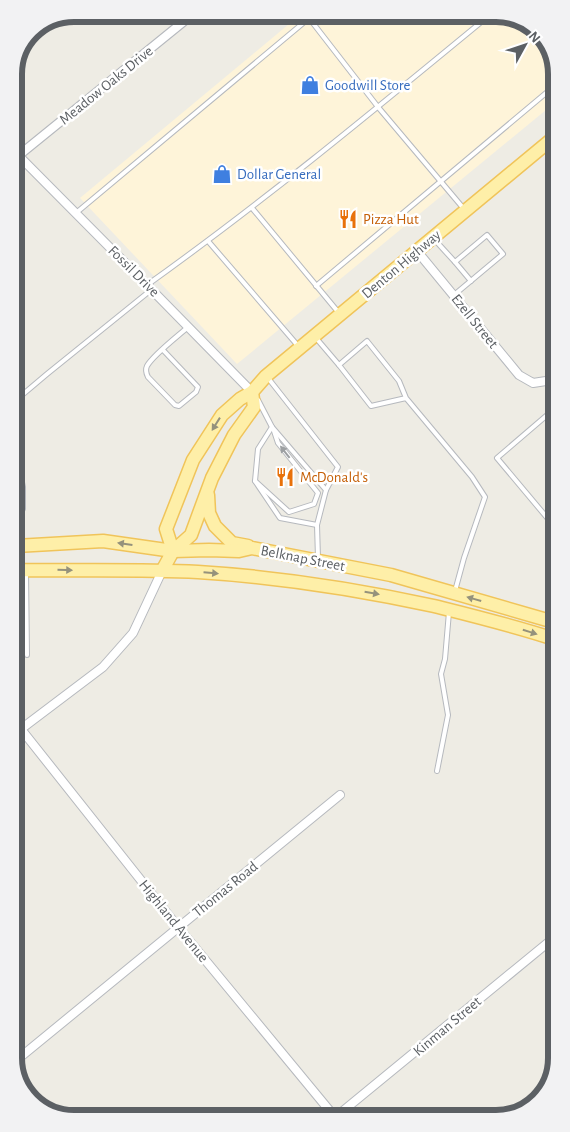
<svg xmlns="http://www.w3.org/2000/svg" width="570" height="1132" font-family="'Alegreya Sans',sans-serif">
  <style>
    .commercial { fill: #fef4d9 }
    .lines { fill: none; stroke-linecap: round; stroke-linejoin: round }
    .service-casing { stroke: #b6b9be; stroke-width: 6 }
    .minor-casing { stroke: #b6b9be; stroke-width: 10 }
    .primary-casing { stroke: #f0c45a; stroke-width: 15 }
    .service { stroke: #fff; stroke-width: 4 }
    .minor { stroke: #fff; stroke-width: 8 }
    .primary { stroke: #feefa8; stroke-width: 12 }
    .oneway { fill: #95927c }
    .oneway2 { fill: #9da0a2 }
    .labels { text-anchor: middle; stroke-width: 5; stroke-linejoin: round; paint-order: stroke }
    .street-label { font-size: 15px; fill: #5c6064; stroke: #fff }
    .shop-label { font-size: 15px; fill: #366cbe; stroke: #fff; text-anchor: start }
    .food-label { font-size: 15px; fill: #c56008; stroke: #fff; text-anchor: start }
    .rim { fill: none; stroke: #5c6064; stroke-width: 6 }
  </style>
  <rect width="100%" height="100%" fill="#eeece4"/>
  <path class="commercial" d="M 301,14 L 499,14 L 532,26 L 552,52 L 552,105 L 237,364 L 80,198 Z"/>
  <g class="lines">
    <g class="service-casing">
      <g id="service">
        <path d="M 309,18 L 378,107 L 464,209"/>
        <path d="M 252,208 L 339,313"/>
        <path d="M 76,213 L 314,14"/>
        <path d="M 434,239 L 455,262 L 487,235 L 503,254 L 454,295"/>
        <path d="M 208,241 L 299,347"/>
        <path d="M 455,262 L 471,281"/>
        <path d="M 147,285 C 266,200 378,107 491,14"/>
        <path d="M 316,286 L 552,88"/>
        <path d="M 316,338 L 339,365"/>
        <path d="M 163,350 L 198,387 L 196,392 L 179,406 L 175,405 L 148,377 C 146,373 145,370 147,366 C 153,355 178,336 188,327"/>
        <path d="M 268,378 L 338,467 L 326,490"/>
        <path d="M 406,398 L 371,406 L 339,365 L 367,341 L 399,381 L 406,398 L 472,477 L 485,497 L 464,558 L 455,591"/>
        <path d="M 258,400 L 272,427 L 326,490 L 317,525 L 318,558"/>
        <path d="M 15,401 L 47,374 L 151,290"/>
        <path d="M 553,410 L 497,458 L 554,526"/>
        <path d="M 272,427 L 258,449 L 255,481 L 280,518 L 317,525"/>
        <path d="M 16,453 L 23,487 L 23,509 L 16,520"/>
        <path d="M 255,481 L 289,512 L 314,504 L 318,493 L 278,443 L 274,431"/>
        <path d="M 26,572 L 27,655"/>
        <path d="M 437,771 L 448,715 L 441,674 L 445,659 L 449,612"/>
      </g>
    </g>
    <g class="minor-casing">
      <g id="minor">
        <path d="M 307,14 L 309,18"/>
        <path d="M 14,151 L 147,285 L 252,392"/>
        <path d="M 18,156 L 193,14"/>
        <path d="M 417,251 L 519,375 L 533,383 L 546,381 L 553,377"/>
        <path d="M 17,724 L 178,927 L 334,1116"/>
        <path d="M 21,729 L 103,667 L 133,633 L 162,571"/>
        <path d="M 18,1059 L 340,795"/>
        <path d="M 338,1115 L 556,936"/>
      </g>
    </g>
    <g class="primary-casing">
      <g id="primary">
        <path d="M 208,495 L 209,513 L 215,526 L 232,543 L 248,546"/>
        <path d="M 16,546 L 103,541 L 173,551 L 209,550 L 239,551 L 252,548 L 391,575 L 554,622"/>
        <path d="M 173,551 L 166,529 L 193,460 L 222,415 L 240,399 L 252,392 L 266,376 L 552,139"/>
        <path d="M 16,570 C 77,571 137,569 198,572 C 278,577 356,589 434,606 C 474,616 515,626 554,639"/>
        <path d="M 162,571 L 173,551 L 191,535 L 212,478 L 234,435 L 254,407 L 252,392"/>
      </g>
    </g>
    <use href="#service" class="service"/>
    <use href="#minor" class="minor"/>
    <use href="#primary" class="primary"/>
  </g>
  <defs><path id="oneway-solid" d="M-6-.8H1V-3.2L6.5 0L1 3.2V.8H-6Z" transform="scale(1.25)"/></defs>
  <g class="oneway">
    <use href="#oneway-solid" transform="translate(216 424) rotate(122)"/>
    <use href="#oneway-solid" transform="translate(125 544) rotate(-172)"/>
    <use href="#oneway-solid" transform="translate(65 570) rotate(1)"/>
    <use href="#oneway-solid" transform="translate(211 573) rotate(5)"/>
    <use href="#oneway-solid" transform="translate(372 593) rotate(10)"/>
    <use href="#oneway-solid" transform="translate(474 599) rotate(-164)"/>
    <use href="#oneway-solid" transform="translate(530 632) rotate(17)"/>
  </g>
  <use class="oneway2" href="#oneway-solid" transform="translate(285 452) rotate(-128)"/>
  <defs>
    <g id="shop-bare" transform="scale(1.5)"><path d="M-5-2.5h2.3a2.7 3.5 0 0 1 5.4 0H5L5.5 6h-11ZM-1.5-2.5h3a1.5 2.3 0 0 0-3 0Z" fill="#3f7fe0" stroke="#fff" stroke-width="2.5" paint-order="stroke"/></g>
    <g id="restaurant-bare" transform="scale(1.5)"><path d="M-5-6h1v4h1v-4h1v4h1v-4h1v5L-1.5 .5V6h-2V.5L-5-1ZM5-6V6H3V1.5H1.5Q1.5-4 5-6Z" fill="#e8710a" stroke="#fff" stroke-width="2.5" paint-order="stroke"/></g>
  </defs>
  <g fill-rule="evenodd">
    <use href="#shop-bare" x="310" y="85"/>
    <use href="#shop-bare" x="222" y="174"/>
    <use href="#restaurant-bare" x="348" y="219"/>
    <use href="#restaurant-bare" x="285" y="477"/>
  </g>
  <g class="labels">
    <g class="street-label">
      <text transform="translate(106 85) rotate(-39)" y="5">Meadow Oaks Drive</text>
      <text transform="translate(401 264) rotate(-40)" y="5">Denton Highway</text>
      <text transform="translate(134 271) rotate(45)" y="5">Fossil Drive</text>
      <text transform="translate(475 321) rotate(51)" y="5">Ezell Street</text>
      <text transform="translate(303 558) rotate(11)" y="5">Belknap Street</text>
      <text transform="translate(225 889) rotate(-39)" y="5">Thomas Road</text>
      <text transform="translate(174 921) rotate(51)" y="5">Highland Avenue</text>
      <text transform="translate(447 1026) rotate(-40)" y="5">Kinman Street</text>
    </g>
    <g class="shop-label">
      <text x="325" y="90">Goodwill Store</text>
      <text x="237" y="179">Dollar General</text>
    </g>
    <g class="food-label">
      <text x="363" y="224">Pizza Hut</text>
      <text x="300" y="482">McDonald's</text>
    </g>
  </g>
  <path d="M0 0H570V1132H0ZM74 22H496A52 52 0 0 1 548 74V1058A52 52 0 0 1 496 1110H74A52 52 0 0 1 22 1058V74A52 52 0 0 1 74 22Z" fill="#f2f2f3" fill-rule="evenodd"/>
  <path class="rim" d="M74 22H496A52 52 0 0 1 548 74V1058A52 52 0 0 1 496 1110H74A52 52 0 0 1 22 1058V74A52 52 0 0 1 74 22Z"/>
  <g transform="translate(525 45) rotate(50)" stroke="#ffffff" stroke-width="4" paint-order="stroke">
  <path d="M0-4L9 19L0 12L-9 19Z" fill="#5c6064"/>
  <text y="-8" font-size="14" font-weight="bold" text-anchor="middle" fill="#5c6064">N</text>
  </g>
</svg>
